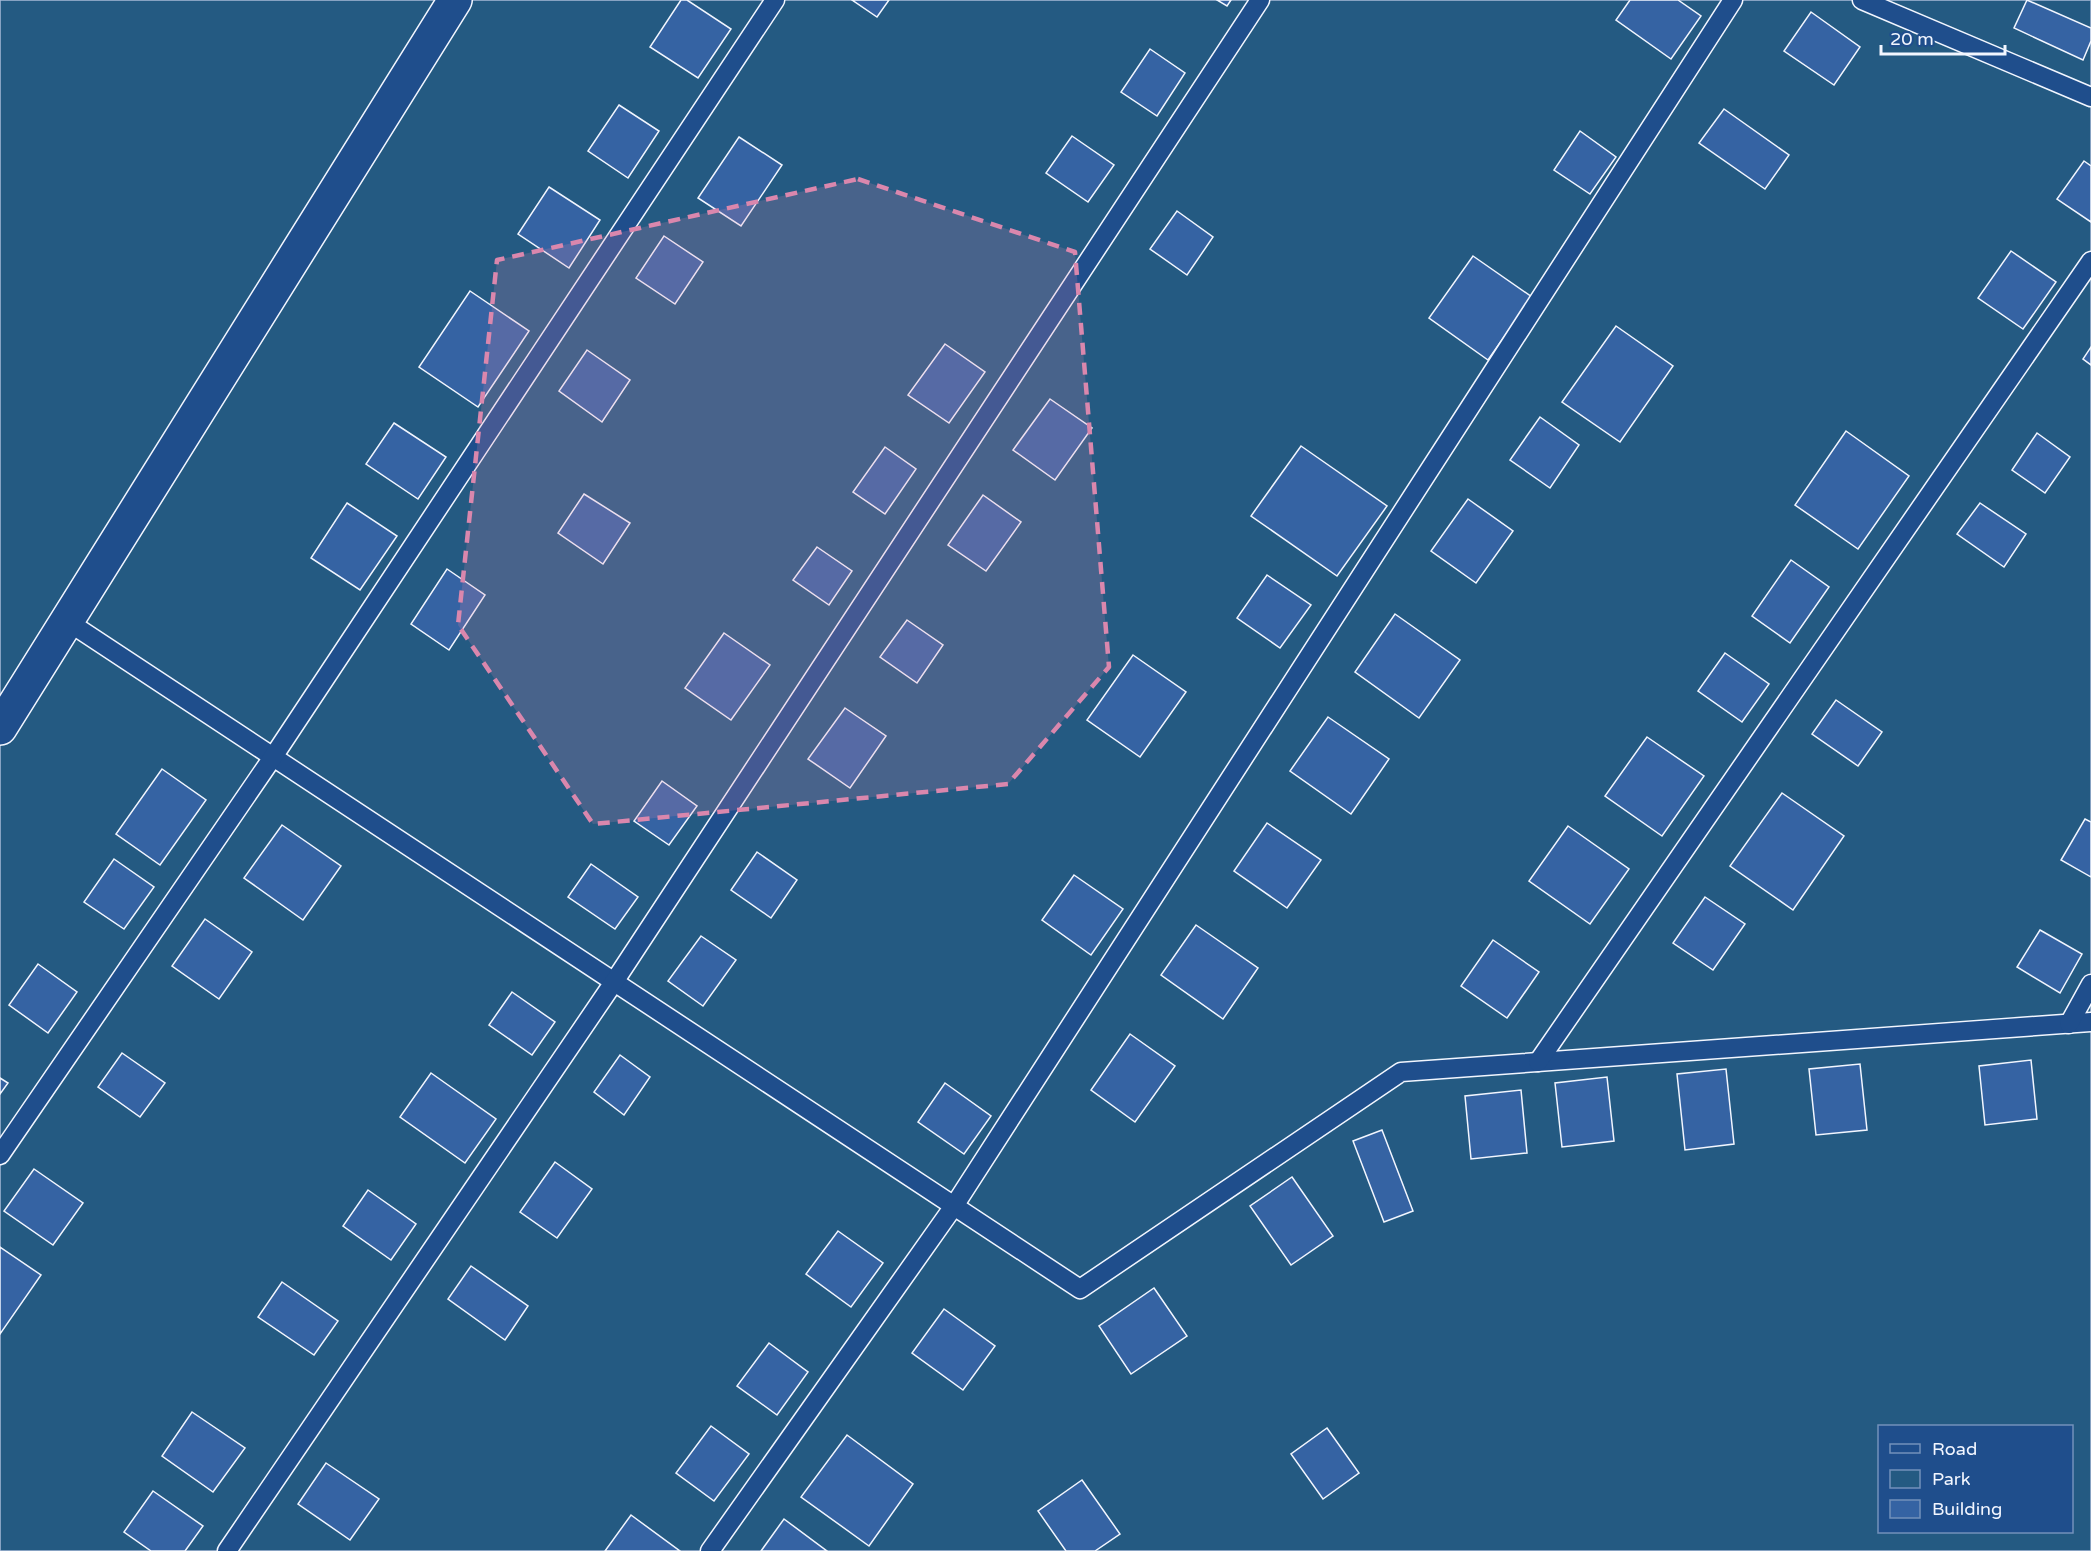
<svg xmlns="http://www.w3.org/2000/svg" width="2091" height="1551" font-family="'Varela Round',sans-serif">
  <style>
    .green { fill: #245a82; stroke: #a8bbd7; stroke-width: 1.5; fill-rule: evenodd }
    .building { fill: #3563a3; stroke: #f2f6ff; stroke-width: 1.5 }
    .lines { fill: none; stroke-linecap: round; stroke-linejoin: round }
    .lane-casing { stroke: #f2f6ff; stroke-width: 21 }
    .street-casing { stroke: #f2f6ff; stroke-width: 36 }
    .lane { stroke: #1f4e8c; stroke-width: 18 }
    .street { stroke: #1f4e8c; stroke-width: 33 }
    .marked { fill: #da87ad; fill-opacity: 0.2; stroke: #da87ad; stroke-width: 4.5; stroke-dasharray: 12 8; stroke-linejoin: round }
  </style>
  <rect width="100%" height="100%" fill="#1f4e8c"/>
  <path class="green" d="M 0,0 L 2091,0 L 2091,1551 L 0,1551 ZM 1880,1426 L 2072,1426 L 2072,1532 L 1880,1532 Z"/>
  <g class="building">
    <path d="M 681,0 L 687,0 L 731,29 L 698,78 L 650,47 Z"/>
    <path d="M 852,0 L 889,0 L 877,17 Z"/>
    <path d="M 1217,0 L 1231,0 L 1227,6 Z"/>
    <path d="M 1630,0 L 1678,0 L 1701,16 L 1671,59 L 1616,20 Z"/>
    <path d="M 2027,0 L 2091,28 L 2091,41 L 2083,60 L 2014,28 Z"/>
    <path d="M 1811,12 L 1860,47 L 1834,85 L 1784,51 Z"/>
    <path d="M 1150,49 L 1185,73 L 1157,116 L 1121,92 Z"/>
    <path d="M 619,105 L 659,131 L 628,178 L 588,151 Z"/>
    <path d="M 1724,109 L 1789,155 L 1765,189 L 1699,143 Z"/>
    <path d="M 1580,131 L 1616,157 L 1590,194 L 1554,170 Z"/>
    <path d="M 1072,136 L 1114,165 L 1088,202 L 1046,173 Z"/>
    <path d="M 739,137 L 782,165 L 741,226 L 698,198 Z"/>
    <path d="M 2084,161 L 2091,166 L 2091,222 L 2057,199 Z"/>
    <path d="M 549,187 L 600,220 L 569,268 L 518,234 Z"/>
    <path d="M 1177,211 L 1213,237 L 1187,275 L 1150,249 Z"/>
    <path d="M 664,236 L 703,262 L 675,304 L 636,278 Z"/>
    <path d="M 2011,251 L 2056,282 L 2023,329 L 1978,298 Z"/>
    <path d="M 1473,256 L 1532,297 L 1488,360 L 1429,318 Z"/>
    <path d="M 470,291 L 529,331 L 478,407 L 419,367 Z"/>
    <path d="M 1616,326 L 1673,366 L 1620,442 L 1562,402 Z"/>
    <path d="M 945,344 L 985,372 L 949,423 L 908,395 Z"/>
    <path d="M 2091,347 L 2091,365 L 2083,359 Z"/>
    <path d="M 587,350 L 630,380 L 602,422 L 559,391 Z"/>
    <path d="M 1050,399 L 1092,428 L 1055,480 L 1013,450 Z"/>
    <path d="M 1540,417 L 1579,445 L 1550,488 L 1510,460 Z"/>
    <path d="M 394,423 L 446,457 L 418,499 L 366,464 Z"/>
    <path d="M 1846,431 L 1909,476 L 1858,549 L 1795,505 Z"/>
    <path d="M 2037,433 L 2070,457 L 2045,493 L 2012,470 Z"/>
    <path d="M 1301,446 L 1387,506 L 1337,576 L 1251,516 Z"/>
    <path d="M 885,447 L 916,469 L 885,514 L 853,492 Z"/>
    <path d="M 584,494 L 630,523 L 603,564 L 558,533 Z"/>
    <path d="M 983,495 L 1021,522 L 986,571 L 948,545 Z"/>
    <path d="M 1468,499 L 1513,531 L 1476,583 L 1431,551 Z"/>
    <path d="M 347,503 L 397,536 L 360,590 L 311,558 Z"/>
    <path d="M 1980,503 L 2026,534 L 2004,567 L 1957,534 Z"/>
    <path d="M 817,547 L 852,571 L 829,605 L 793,580 Z"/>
    <path d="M 1791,560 L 1829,587 L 1790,643 L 1752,616 Z"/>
    <path d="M 447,569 L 485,595 L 449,650 L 411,624 Z"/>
    <path d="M 1267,575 L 1311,605 L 1280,648 L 1237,618 Z"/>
    <path d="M 1395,614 L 1460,660 L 1419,718 L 1355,672 Z"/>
    <path d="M 907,620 L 943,645 L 917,683 L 880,657 Z"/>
    <path d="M 724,633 L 770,665 L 731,720 L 685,688 Z"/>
    <path d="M 1725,653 L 1769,684 L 1742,722 L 1698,691 Z"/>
    <path d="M 1133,655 L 1186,692 L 1140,757 L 1087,720 Z"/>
    <path d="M 1836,700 L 1882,732 L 1858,766 L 1812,734 Z"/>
    <path d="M 845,708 L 886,736 L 850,788 L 808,759 Z"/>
    <path d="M 1328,717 L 1389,759 L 1351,814 L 1290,771 Z"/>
    <path d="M 1647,737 L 1704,776 L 1662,836 L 1605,796 Z"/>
    <path d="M 162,769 L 206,800 L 160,865 L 116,834 Z"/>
    <path d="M 662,781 L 697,806 L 669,845 L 634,821 Z"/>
    <path d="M 1782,793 L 1844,836 L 1793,910 L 1730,866 Z"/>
    <path d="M 2085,819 L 2091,822 L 2091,877 L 2061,860 Z"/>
    <path d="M 1267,823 L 1321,860 L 1287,908 L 1234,871 Z"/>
    <path d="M 282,825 L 341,866 L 303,920 L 244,878 Z"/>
    <path d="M 1568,826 L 1629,869 L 1590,924 L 1529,881 Z"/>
    <path d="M 757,852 L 797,880 L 771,918 L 731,890 Z"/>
    <path d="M 114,859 L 154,887 L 124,929 L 84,902 Z"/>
    <path d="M 591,864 L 638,897 L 615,929 L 568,897 Z"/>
    <path d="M 1074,875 L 1123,909 L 1091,955 L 1042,920 Z"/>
    <path d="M 1705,897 L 1745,924 L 1713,970 L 1673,943 Z"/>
    <path d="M 205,919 L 252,952 L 219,999 L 172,966 Z"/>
    <path d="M 1196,925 L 1258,968 L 1223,1019 L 1161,975 Z"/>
    <path d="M 2040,930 L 2082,954 L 2060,993 L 2017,967 Z"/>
    <path d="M 701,936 L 736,960 L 703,1006 L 668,981 Z"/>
    <path d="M 1493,940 L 1539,972 L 1507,1018 L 1461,986 Z"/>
    <path d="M 38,964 L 77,992 L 48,1033 L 9,1005 Z"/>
    <path d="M 512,992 L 555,1022 L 532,1055 L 489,1025 Z"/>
    <path d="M 1130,1034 L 1175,1066 L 1135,1122 L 1091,1090 Z"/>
    <path d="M 122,1053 L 165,1083 L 140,1117 L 98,1087 Z"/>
    <path d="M 620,1055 L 650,1077 L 624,1115 L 594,1092 Z"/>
    <path d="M 2031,1060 L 2037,1119 L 1985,1125 L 1979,1066 Z"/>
    <path d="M 1860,1064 L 1867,1130 L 1816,1135 L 1809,1069 Z"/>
    <path d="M 1726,1069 L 1734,1144 L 1685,1150 L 1677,1074 Z"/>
    <path d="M 431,1073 L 496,1119 L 465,1163 L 400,1117 Z"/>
    <path d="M 1607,1077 L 1614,1141 L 1562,1147 L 1555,1083 Z"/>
    <path d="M 0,1078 L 8,1083 L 0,1094 Z"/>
    <path d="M 945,1083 L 991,1116 L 964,1154 L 918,1122 Z"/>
    <path d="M 1521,1090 L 1527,1153 L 1471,1159 L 1465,1096 Z"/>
    <path d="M 1382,1130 L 1413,1211 L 1384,1222 L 1353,1141 Z"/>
    <path d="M 555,1162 L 592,1189 L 557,1238 L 520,1212 Z"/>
    <path d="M 34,1169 L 83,1203 L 53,1245 L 4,1211 Z"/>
    <path d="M 1292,1177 L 1333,1236 L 1291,1265 L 1250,1206 Z"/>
    <path d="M 368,1190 L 416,1224 L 391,1260 L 343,1226 Z"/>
    <path d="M 838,1231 L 883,1263 L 851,1307 L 806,1274 Z"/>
    <path d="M 0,1247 L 41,1275 L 0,1334 Z"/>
    <path d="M 471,1266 L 528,1306 L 505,1340 L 448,1299 Z"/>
    <path d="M 282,1282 L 338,1321 L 314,1355 L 258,1317 Z"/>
    <path d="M 1154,1288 L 1187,1336 L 1131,1374 L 1099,1326 Z"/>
    <path d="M 944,1309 L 995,1346 L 963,1390 L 912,1353 Z"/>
    <path d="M 769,1343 L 808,1372 L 777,1415 L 737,1386 Z"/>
    <path d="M 192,1412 L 245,1448 L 213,1492 L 162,1456 Z"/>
    <path d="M 711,1426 L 749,1454 L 714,1501 L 676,1473 Z"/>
    <path d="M 1327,1428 L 1359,1473 L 1323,1499 L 1291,1454 Z"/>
    <path d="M 847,1435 L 913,1484 L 869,1546 L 801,1497 Z"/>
    <path d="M 326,1463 L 379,1499 L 350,1540 L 298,1504 Z"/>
    <path d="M 1082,1480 L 1120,1534 L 1095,1551 L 1066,1551 L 1038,1511 Z"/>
    <path d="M 153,1491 L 203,1526 L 185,1551 L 151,1551 L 124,1532 Z"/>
    <path d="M 631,1515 L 680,1551 L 605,1551 Z"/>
    <path d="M 784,1519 L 827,1551 L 761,1551 Z"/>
  </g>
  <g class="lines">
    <g class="lane-casing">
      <g id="lane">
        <path d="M 1862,0 L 2091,97"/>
        <path d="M 67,621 L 1080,1289 L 1401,1072 L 2091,1022"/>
        <path d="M 2069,1024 L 2091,984"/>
        <path d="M 1538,1062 L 2091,261"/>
        <path d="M 0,1155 L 273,757 L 775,0"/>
        <path d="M 227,1551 L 614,982 L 1260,0"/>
        <path d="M 710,1551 L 954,1206 L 1733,0"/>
      </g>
    </g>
    <g class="street-casing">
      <path id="street" d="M 0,728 L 455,0"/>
    </g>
    <use href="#lane" class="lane"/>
    <use href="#street" class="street"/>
  </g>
  <path class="marked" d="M 858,179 L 1075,252 L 1109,667 L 1008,784 L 593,824 L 458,625 L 497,260 Z"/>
  <rect x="1878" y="1425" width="195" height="108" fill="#1f4e8c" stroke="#7391ba" stroke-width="1.5"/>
  <rect x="1890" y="1444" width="30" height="9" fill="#1f4e8c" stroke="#7391ba" stroke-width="1.5"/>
  <text x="1932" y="1455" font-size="18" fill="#f2f6ff">Road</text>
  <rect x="1890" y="1470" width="30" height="18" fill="#245a82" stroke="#7391ba" stroke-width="1.5"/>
  <text x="1932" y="1485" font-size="18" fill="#f2f6ff">Park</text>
  <rect x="1890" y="1500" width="30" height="18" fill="#3563a3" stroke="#7391ba" stroke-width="1.5"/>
  <text x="1932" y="1515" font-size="18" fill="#f2f6ff">Building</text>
  <path d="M1881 45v9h124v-9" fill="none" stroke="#f2f6ff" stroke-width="3"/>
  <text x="1890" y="45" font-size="18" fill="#f2f6ff" stroke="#1f4e8c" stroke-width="4.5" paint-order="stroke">20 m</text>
</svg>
